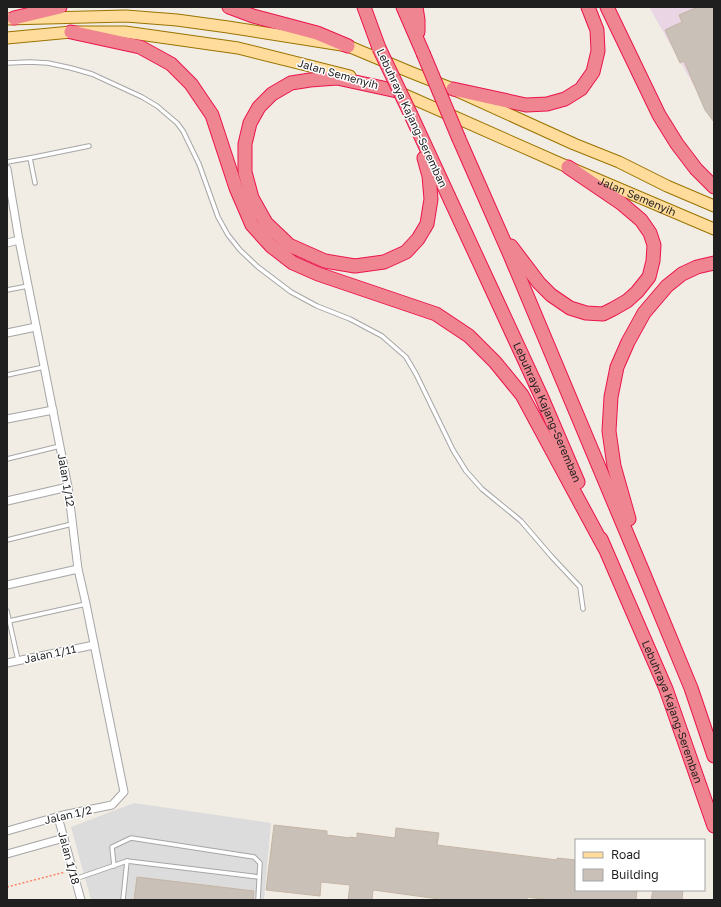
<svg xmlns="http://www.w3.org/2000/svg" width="721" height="907" font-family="'Golos Text',sans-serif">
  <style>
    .residential { fill: #dddcdc }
    .industrial { fill: #ead5e5 }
    .building { fill: #c9c0b7; stroke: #c4b5a5 }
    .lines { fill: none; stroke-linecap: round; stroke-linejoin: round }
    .service-casing { stroke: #a6a6a6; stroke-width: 5.5 }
    .minor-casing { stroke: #a6a6a6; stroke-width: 9 }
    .primary-casing { stroke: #9a7300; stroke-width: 13 }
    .motorway-casing { stroke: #eb144c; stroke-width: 15 }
    .path { stroke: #ff8367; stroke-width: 1.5; stroke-dasharray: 2 2; stroke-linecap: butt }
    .service { stroke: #fff; stroke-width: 3.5 }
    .minor { stroke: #fff; stroke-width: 7 }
    .primary { stroke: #ffdc9b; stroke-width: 11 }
    .motorway { stroke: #ef8590; stroke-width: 13 }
    .motorway-bridge-casing { stroke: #eb144c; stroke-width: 15; stroke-linecap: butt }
    .motorway-bridge { stroke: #ef8590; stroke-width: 13 }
    .labels { text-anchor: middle; stroke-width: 3; stroke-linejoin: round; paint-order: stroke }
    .street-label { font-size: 11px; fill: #1f1f1f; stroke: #fff }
  </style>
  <rect width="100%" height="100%" fill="#f1ede4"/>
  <path class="residential" d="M 134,803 L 271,823 L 264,900 L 91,900 L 71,827 Z"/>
  <path class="industrial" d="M 649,7 L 714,7 L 714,121 Z"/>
  <g class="building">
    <path d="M 698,7 L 714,7 L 714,122 L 705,110 L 684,61 L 680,63 L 665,30 L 682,22 L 679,15 Z"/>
    <path d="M 274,825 L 327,831 L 327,835 L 350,838 L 350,837 L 357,838 L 357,833 L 395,838 L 396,828 L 439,833 L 437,845 L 557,860 L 557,858 L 576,860 L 576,890 L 637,890 L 636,900 L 549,900 L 527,897 L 527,900 L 439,900 L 439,899 L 373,890 L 372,900 L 348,900 L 350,885 L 321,882 L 320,896 L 266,890 Z"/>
    <path d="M 137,877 L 254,891 L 253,900 L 134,900 Z"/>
    <path d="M 653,890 L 683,890 L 682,900 L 651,900 Z"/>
  </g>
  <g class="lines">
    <g class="service-casing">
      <g id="service">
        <path d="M 7,63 L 30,62 L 48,63 L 71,68 L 92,74 L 142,97 L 157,106 L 177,123 L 183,131 L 199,164 L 218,217 L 228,235 L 240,250 L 258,267 L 291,292 L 317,306 L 350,319 L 382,336 L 406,357 L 416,374 L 453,450 L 466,471 L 482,489 L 521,521 L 551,556 L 580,587 L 583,609"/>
        <path d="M 30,158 L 89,146"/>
        <path d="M 7,162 L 30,158 L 35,183"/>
        <path d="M 7,290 L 28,286"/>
        <path d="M 7,375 L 44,367"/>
        <path d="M 7,459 L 60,446"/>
        <path d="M 7,540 L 72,524"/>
        <path d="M 7,611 L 18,660"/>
        <path d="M 9,621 L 86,604"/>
        <path d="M 114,866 L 112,847 L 131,838 L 254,857 L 260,863 L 258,900"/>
        <path d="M 75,879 L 127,861 L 259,877"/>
        <path d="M 123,900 L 127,861"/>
      </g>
    </g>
    <g class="minor-casing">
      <g id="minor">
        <path d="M 7,169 L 19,240 L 68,487 L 78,569 L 86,604 L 124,792 L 112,805 L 63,815 L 7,831"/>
        <path d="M 7,243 L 19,240"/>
        <path d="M 7,333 L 36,327"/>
        <path d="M 7,419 L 53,410"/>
        <path d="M 7,501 L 68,487"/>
        <path d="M 7,585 L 78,569"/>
        <path d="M 7,663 L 94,645"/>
        <path d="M 58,817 L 81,900"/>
        <path d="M 7,854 L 64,838"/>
      </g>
    </g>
    <g class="primary-casing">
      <g id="primary">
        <path d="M 7,19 L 126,16 L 177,20 L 228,27 L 348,46 L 410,72 L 453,89 L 574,144 L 619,162 L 667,186 L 714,206"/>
        <path d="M 7,38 L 71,32 L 125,32 L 238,48 L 350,76"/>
        <path id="s1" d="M 396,91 L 568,167 L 714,229"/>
      </g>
    </g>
    <g class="motorway-casing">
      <g id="motorway">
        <path d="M 229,7 L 253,16 L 317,33 L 348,46"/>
        <path d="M 364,7 L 379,48"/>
        <path d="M 403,7 L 423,53"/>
        <path d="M 416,7 L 418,20 L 418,32"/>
        <path d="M 607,7 L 659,115 L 677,144 L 696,169 L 714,187"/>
        <path d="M 14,18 L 60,7"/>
        <path d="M 71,32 L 140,47 L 171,64 L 191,84 L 212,115 L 236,188 L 252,225 L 271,246 L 293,263 L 318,274 L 436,314 L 469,336 L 495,362 L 522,395 L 604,547"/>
        <path d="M 453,89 L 526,105 L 547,104 L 565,99 L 581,89 L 593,72 L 598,51 L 597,30 L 588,7"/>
        <path d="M 397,91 L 337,78 L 310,80 L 291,83 L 272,94 L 259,107 L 250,123 L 245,144 L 245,172 L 252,198 L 266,223 L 289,245 L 325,261 L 355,266 L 384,262 L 406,252 L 418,239 L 427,224 L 431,199 L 429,176 L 424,158"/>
        <path id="s2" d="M 411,115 L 542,398 L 578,482"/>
        <path d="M 459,139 L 510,255 L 643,572 L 691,688 L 714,756"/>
        <path d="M 511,246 L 539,283 L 551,295 L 570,308 L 586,313 L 603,314 L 613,309 L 627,301 L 637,292 L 649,277 L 653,261 L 654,245 L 650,233 L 641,220 L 621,203 L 568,167"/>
        <path d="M 629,519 L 614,466 L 609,431 L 611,397 L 617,367 L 628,342 L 644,313 L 667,286 L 682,274 L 697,267 L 714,263"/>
        <path id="s3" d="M 601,539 L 666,689 L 714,826"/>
      </g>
    </g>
    <path class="path" d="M 7,887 L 65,872"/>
    <use href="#service" class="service"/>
    <use href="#minor" class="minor"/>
    <use href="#primary" class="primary"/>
    <use href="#motorway" class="motorway"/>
    <g class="motorway-bridge-casing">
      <g id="motorway-bridge">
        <path d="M 379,48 L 411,115"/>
        <path d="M 423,53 L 459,139"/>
      </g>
    </g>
    <use href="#motorway-bridge" class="motorway-bridge"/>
  </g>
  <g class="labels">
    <g class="street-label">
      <text transform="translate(338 74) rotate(16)" y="4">Jalan Semenyih</text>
      <text transform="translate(412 118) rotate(65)" y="4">Lebuhraya Kajang-Seremban</text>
      <text dy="4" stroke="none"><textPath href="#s1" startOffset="263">Jalan Semenyih</textPath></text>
      <text dy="4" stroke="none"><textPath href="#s2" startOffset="327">Lebuhraya Kajang-Seremban</textPath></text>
      <text transform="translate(66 480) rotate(80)" y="4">Jalan 1/12</text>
      <text transform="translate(50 654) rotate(-12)" y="4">Jalan 1/11</text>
      <text dy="4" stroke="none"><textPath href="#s3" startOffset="187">Lebuhraya Kajang-Seremban</textPath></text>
      <text transform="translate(68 815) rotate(-13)" y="4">Jalan 1/2</text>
      <text transform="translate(69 858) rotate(75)" y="4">Jalan 1/18</text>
    </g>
  </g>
  <rect width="721" height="907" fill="none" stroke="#1f1f1f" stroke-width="16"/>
  <rect x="575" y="839" width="130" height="52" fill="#ffffff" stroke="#a5a5a5"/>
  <rect x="583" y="852" width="20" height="6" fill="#ffdc9b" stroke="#a5a5a5"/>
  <text x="611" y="859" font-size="12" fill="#1f1f1f">Road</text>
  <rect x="583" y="869" width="20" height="12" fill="#c9c0b7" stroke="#a5a5a5"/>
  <text x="611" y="879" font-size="12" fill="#1f1f1f">Building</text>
</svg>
